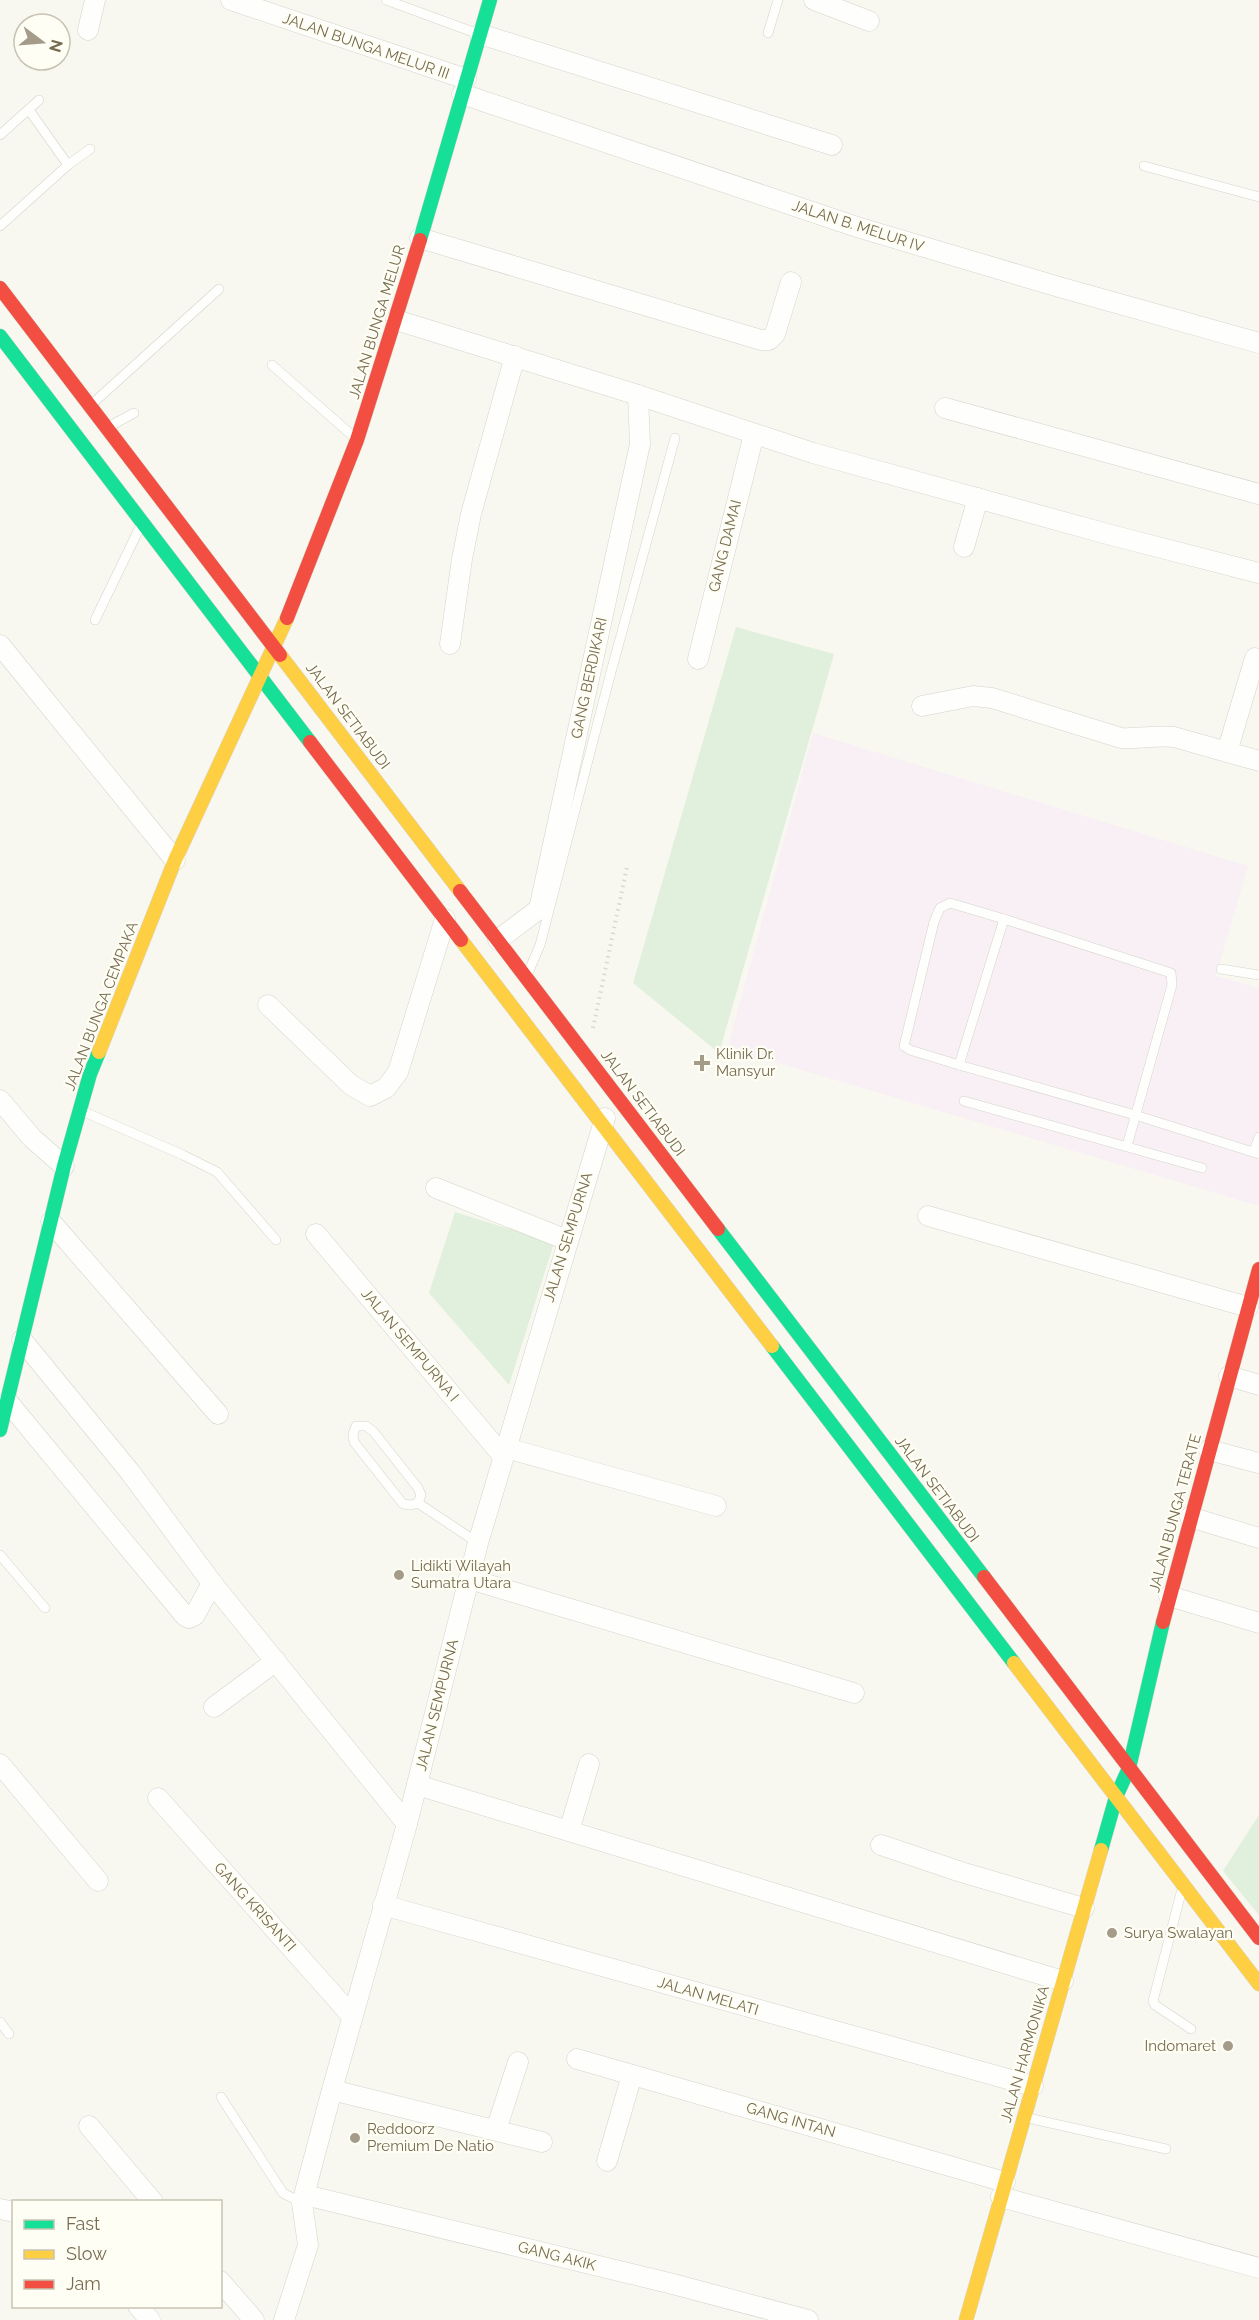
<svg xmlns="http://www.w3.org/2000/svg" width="1259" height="2320" font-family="Raleway,sans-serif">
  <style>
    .education { fill: #f8f0f5 }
    .green { fill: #e0f0dc }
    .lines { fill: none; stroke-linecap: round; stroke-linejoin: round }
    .lane-casing { stroke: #d5d3ca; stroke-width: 10 }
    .street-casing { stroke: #d5d3ca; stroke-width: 21 }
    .fast-casing { stroke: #d6d5cb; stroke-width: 15 }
    .slow-casing { stroke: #d6d5cb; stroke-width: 15 }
    .jam-casing { stroke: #d6d5cb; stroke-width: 15 }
    .path { stroke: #dad8d0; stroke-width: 4; stroke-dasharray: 1.5 4.5; stroke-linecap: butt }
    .lane { stroke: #fefefd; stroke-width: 9 }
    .street { stroke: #fefefd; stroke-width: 20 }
    .fast { stroke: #16e098; stroke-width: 14 }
    .slow { stroke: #ffcf43; stroke-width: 14 }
    .jam { stroke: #f24e42; stroke-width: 14 }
    .poi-dot { fill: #a49c88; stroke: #fefef4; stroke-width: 2 }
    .labels { text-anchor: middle; stroke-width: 4.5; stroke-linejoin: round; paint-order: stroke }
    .street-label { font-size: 15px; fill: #776b50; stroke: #fefef4 }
    .poi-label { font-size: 15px; fill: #776b50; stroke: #fefef4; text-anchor: start }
  </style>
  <rect width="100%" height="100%" fill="#f8f8f0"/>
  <path class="education" d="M 813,733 L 1248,866 L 1216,976 L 1259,988 L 1259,1206 L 778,1063 L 738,1055 L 729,1043 Z"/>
  <g class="green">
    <path d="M 736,627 L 834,654 L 719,1053 L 633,983 Z"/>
    <path d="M 455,1212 L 554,1243 L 509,1385 L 429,1293 Z"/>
    <path d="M 1259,1815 L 1259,1915 L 1223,1871 Z"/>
  </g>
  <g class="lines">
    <g class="lane-casing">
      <g id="lane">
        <path d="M 386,0 L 476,33"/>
        <path d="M 768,33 L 778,0"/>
        <path d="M 29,110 L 68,165"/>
        <path d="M 0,135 L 39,100"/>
        <path d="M 1144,166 L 1259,197"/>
        <path d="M 0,226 L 68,165 L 90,149"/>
        <path d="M 272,365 L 354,437"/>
        <path d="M 92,404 L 219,289"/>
        <path d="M 110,426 L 134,413"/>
        <path d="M 95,620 L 140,527"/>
        <path d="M 1221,969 L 1259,975"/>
        <path d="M 528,973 L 540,945 L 611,672 L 675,438"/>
        <path d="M 959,1065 L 910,1050 L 904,1046 L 934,922 L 940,908 L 950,903 L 1004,919"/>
        <path d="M 964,1101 L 1202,1168"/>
        <path d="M 82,1111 L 183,1155 L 217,1172 L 276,1240"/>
        <path d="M 1127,1146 L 1172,985 L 1171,973 L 1004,919 L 959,1065 L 1135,1115 L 1259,1154"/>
        <path d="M 1254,1152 L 1259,1137"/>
        <path d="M 418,1503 L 421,1495 L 418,1488 L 373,1431 L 366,1426 L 356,1426 L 353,1434 L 354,1442 L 403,1504 L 411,1505 L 418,1503 L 478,1543"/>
        <path d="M 0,1555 L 45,1608"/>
        <path d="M 1181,1893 L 1153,2001 L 1155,2005 L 1191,2029"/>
        <path d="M 0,2022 L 9,2034"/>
        <path d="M 221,2097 L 283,2193 L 302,2203"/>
        <path d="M 1028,2118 L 1166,2149"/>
      </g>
    </g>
    <g class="street-casing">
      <g id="street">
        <path d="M 231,0 L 466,79"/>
        <path d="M 814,0 L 869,21"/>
        <path d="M 88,30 L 95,0"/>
        <path d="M 480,34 L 832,145"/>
        <path d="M 462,94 L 857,227 L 1059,287 L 1259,343"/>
        <path d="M 420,238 L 761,340 L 769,340 L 775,334 L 791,282"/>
        <path d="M 396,320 L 638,395 L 813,453 L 1111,535 L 1259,573"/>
        <path d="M 945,408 L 1259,494"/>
        <path d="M 964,547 L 978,498"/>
        <path d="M 450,644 L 462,559 L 471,514 L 515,356"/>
        <path d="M 0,645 L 175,860"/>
        <path d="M 698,659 L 754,434"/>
        <path d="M 922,706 L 973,696 L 992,698 L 1121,738 C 1139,739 1156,735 1174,737 L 1259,761"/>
        <path d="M 1227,752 L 1255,658"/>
        <path d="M 498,940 L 539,909 L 640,444 L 638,395"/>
        <path d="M 268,1005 L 351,1085 L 370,1096 L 386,1088 L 398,1072 L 445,919"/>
        <path d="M 0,1100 L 32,1138 L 64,1166"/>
        <path d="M 436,1188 L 567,1240"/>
        <path d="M 928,1216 L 1248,1307"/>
        <path d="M 51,1222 L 218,1414"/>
        <path d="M 316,1234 L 503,1456"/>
        <path d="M 22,1340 L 130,1472 L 212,1583 L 407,1824"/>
        <path d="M 1229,1376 L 1259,1385"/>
        <path d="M 8,1402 L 185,1616 L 189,1618 L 195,1615 L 212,1583"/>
        <path d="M 506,1448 L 716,1506"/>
        <path d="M 1209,1450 L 1259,1463"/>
        <path d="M 1190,1517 L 1259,1538"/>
        <path d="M 469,1579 L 854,1693"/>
        <path d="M 1169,1596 L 1259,1623"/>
        <path d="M 214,1707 L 276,1661"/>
        <path d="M 0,1764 L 98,1881"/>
        <path d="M 417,1785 L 1063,1981"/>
        <path d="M 158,1798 L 352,2016"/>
        <path d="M 569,1831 L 589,1764"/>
        <path d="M 881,1845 L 961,1872 L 1084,1908"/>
        <path d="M 383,1905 L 1033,2086"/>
        <path d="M 577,2059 L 1005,2182"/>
        <path d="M 332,2090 L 542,2142"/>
        <path d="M 89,2126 L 153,2202"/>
        <path d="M 496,2130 L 518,2062"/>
        <path d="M 607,2161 L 632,2075"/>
        <path d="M 305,2195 L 673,2284 L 808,2320"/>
        <path d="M 1001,2197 L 1259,2268"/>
        <path d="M 0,2209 L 14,2212"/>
        <path d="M 220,2281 L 254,2320"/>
        <path d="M 138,2306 L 150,2320"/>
        <path d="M 284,2320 L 308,2245 L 302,2203 L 332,2090 L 407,1824 L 478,1543 L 605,1118"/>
      </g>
    </g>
    <g class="fast-casing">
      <g id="fast">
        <path d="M 420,240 L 490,0"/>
        <path d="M 0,336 L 310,742"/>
        <path d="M 718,1229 L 984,1577"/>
        <path d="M 772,1346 L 1014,1663"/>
        <path d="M 0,1430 L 64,1166 L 90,1074 L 99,1052"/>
        <path d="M 1101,1850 L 1116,1797 L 1129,1768 L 1163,1622"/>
      </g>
    </g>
    <g class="slow-casing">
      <g id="slow">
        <path d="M 280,655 L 460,891"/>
        <path d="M 461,940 L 772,1346"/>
        <path d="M 99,1052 L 175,860 L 287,618"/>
        <path d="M 1014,1663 L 1259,1984"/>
        <path d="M 966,2320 L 1101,1850"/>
      </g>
    </g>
    <g class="jam-casing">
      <g id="jam">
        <path d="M 0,288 L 280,655"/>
        <path d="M 287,618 L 357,440 L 420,240"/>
        <path d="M 310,742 L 461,940"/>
        <path d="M 460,891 L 718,1229"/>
        <path d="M 984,1577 L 1259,1938"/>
        <path d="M 1163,1622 L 1259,1269"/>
      </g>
    </g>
    <path class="path" d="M 593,1028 L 627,867"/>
    <use href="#lane" class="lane"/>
    <use href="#street" class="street"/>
    <use href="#fast" class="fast"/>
    <use href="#slow" class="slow"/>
    <use href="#jam" class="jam"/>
  </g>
  <g class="poi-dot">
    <path d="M699 1054h6v6h6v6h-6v6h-6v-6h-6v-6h6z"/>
    <circle cx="399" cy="1575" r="6"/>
    <circle cx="1112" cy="1933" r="6"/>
    <circle cx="1228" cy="2046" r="6"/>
    <circle cx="355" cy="2138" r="6"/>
  </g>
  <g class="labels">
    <g class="street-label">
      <text transform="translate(366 46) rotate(19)" y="5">JALAN BUNGA MELUR III</text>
      <text transform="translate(858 226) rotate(18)" y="5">JALAN B. MELUR IV</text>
      <text transform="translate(377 322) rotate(-73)" y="5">JALAN BUNGA MELUR</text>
      <text transform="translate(725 546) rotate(-76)" y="5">GANG DAMAI</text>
      <text transform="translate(589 678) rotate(-78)" y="5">GANG BERDIKARI</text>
      <text transform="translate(348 716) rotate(53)" y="5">JALAN SETIABUDI</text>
      <text transform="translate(101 1006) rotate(-69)" y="5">JALAN BUNGA CEMPAKA</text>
      <text transform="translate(643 1103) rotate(53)" y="5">JALAN SETIABUDI</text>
      <text transform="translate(568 1237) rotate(-73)" y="5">JALAN SEMPURNA</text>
      <text transform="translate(410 1345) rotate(50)" y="5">JALAN SEMPURNA I</text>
      <text transform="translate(937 1489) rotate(53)" y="5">JALAN SETIABUDI</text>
      <text transform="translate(1175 1513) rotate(-75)" y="5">JALAN BUNGA TERATE</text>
      <text transform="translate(437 1705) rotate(-76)" y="5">JALAN SEMPURNA</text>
      <text transform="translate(255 1907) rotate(48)" y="5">GANG KRISANTI</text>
      <text transform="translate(708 1996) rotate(16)" y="5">JALAN MELATI</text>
      <text transform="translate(1025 2054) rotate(-74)" y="5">JALAN HARMONIKA</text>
      <text transform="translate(791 2120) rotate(16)" y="5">GANG INTAN</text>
      <text transform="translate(557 2256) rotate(14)" y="5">GANG AKIK</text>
    </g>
    <g class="poi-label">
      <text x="716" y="1059">Klinik Dr.<tspan x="716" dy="17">Mansyur</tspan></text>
      <text x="411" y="1571">Lidikti Wilayah<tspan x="411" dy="17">Sumatra Utara</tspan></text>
      <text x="1124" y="1938">Surya Swalayan</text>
      <text x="1216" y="2051" text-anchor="end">Indomaret</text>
      <text x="367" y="2134">Reddoorz<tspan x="367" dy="17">Premium De Natio</tspan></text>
    </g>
  </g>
  <rect x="12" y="2200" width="210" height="108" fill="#fefef4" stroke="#c8c3b2" stroke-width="1.5"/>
  <rect x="24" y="2220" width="30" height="9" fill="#16e098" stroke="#c8c3b2" stroke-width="1.5"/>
  <text x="66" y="2230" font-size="18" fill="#776b50">Fast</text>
  <rect x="24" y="2250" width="30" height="9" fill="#ffcf43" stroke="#c8c3b2" stroke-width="1.5"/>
  <text x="66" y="2260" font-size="18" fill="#776b50">Slow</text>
  <rect x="24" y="2280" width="30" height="9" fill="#f24e42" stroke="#c8c3b2" stroke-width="1.5"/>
  <text x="66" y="2290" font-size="18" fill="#776b50">Jam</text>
  <g transform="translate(42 42) rotate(106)"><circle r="28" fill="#fefef4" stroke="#c8c3b2" stroke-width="1.5"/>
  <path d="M0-4.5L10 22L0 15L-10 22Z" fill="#a49c88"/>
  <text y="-9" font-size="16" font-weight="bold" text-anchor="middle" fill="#776b50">N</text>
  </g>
</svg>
